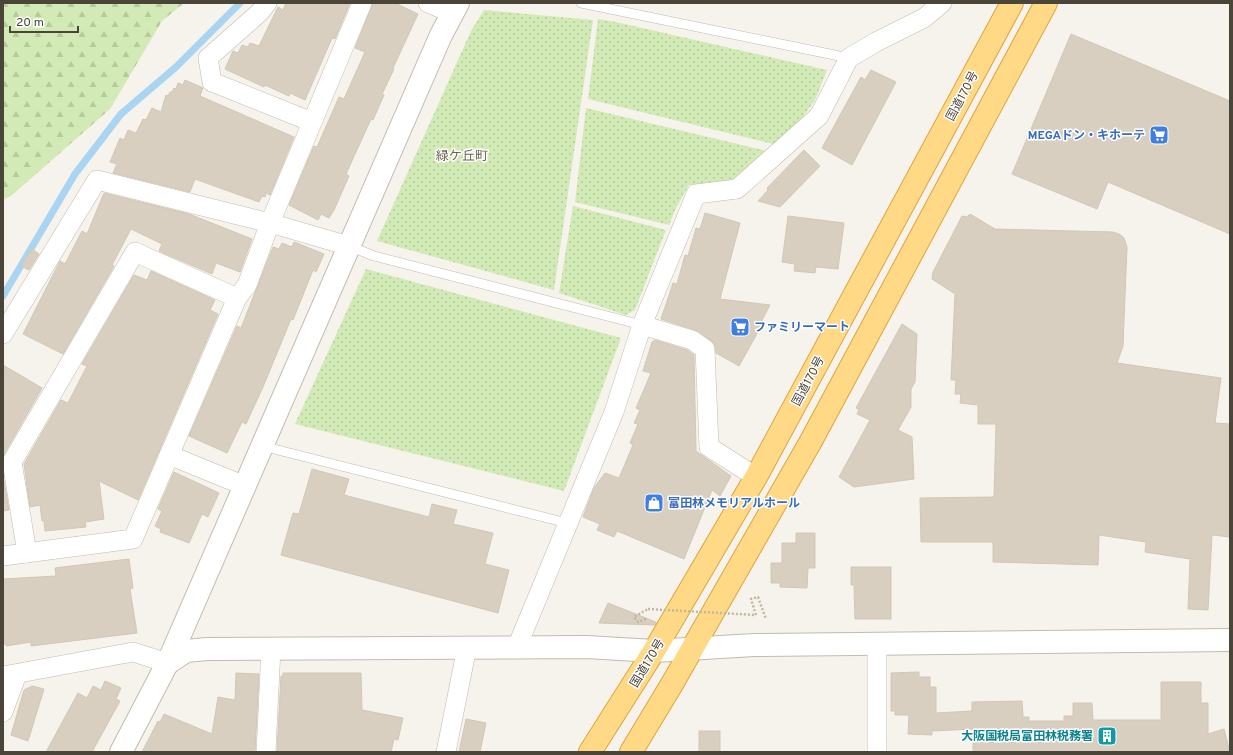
<svg xmlns="http://www.w3.org/2000/svg" width="1233" height="755" font-family="Overpass,'Noto Sans JP',sans-serif">
  <style>
    .grass { fill: url(#grass-dots) }
    .forest { fill: url(#forest-firs) }
    .lines { fill: none; stroke-linecap: round; stroke-linejoin: round }
    .stream { stroke: #a9d4f2; stroke-width: 7 }
    .building { fill: #d8cfc1; stroke: #d3c7b4 }
    .service-casing { stroke: #c2bbae; stroke-width: 10 }
    .minor-casing { stroke: #c2bbae; stroke-width: 20 }
    .tertiary-casing { stroke: #c2bbae; stroke-width: 24 }
    .trunk-casing { stroke: #e0a43c; stroke-width: 24 }
    .path { stroke: #c4b79f; stroke-width: 2.5; stroke-dasharray: 2 2; stroke-linecap: butt }
    .service { stroke: #fff; stroke-width: 9 }
    .minor { stroke: #fff; stroke-width: 19 }
    .tertiary { stroke: #fff; stroke-width: 22 }
    .trunk { stroke: #ffd985; stroke-width: 22 }
    .path-bridge { stroke: #c4b79f; stroke-width: 2.5; stroke-dasharray: 2 2; stroke-linecap: butt }
    .labels { text-anchor: middle; stroke-width: 3; stroke-linejoin: round; paint-order: stroke }
    .street-label { font-size: 12px; fill: #4b4439; stroke: #fff }
    .shop-label { font-size: 12px; font-weight: bold; fill: #366cbe; stroke: #fff; text-anchor: start }
    .culture-label { font-size: 12px; font-weight: bold; fill: #0d838f; stroke: #fff; text-anchor: end }
    .neighbourhood-label { font-size: 13px; fill: #6e6250; stroke: #fff }
  </style>
  <defs>
    <pattern id="grass-dots" width="8" height="8" patternUnits="userSpaceOnUse"><rect width="8" height="8" fill="#d2eab5"/><path d="M2 2h.1M6 6h.1" fill="none" stroke="#b6ca9c" stroke-width="1.8" stroke-linecap="round"/></pattern>
    <pattern id="forest-firs" width="22" height="20" patternUnits="userSpaceOnUse"><rect width="22" height="20" fill="#d2eab5"/><path d="M5 1l3.5 6h-7zM16 11l3.5 6h-7z" fill="#b6ca9c"/></pattern>
  </defs>
  <rect width="100%" height="100%" fill="#f6f3ec"/>
  <g class="grass">
    <path d="M 484,10 L 593,20 L 554,290 L 377,241 L 471,31 Z"/>
    <path d="M 598,19 L 616,22 L 827,70 L 815,100 L 800,121 L 777,145 L 588,99 Z"/>
    <path d="M 586,108 L 771,152 L 725,186 L 689,185 L 676,208 L 669,225 L 575,202 Z"/>
    <path d="M 573,206 L 666,230 L 635,310 L 626,315 L 559,293 Z"/>
    <path d="M 366,269 L 621,338 L 564,491 L 295,424 Z"/>
  </g>
  <path class="forest" d="M 3,3 L 184,3 L 162,21 L 110,109 L 11,196 L 3,200 Z"/>
  <g class="lines">
    <path class="stream" d="M 3,296 L 75,174 L 121,114 L 176,67 L 240,3"/>
  </g>
  <g class="building">
    <path d="M 286,3 L 350,3 L 335,39 L 332,38 L 305,100 L 290,93 L 289,96 L 265,85 L 264,87 L 225,69 L 233,51 L 238,53 L 242,45 L 248,47 L 250,43 L 259,46 L 278,7 L 283,10 Z"/>
    <path d="M 373,3 L 395,3 L 418,14 L 393,68 L 394,69 L 382,94 L 384,95 L 373,120 L 371,119 L 346,174 L 349,176 L 334,210 L 329,218 L 321,214 L 318,220 L 289,205 L 314,146 L 317,147 L 339,97 L 344,99 L 365,52 L 355,48 Z"/>
    <path d="M 1071,34 L 1230,101 L 1230,234 L 1108,182 L 1097,209 L 1012,174 Z"/>
    <path d="M 871,70 L 896,82 L 852,165 L 822,148 L 861,77 L 865,80 Z"/>
    <path d="M 185,80 L 203,88 L 200,96 L 294,137 L 270,195 L 266,193 L 265,197 L 262,196 L 259,202 L 195,179 L 190,192 L 113,173 L 117,164 L 110,162 L 120,138 L 124,140 L 128,130 L 136,133 L 143,119 L 146,120 L 152,108 L 161,112 L 166,95 L 168,96 L 170,92 L 172,92 L 174,88 L 176,89 L 178,83 L 183,85 Z"/>
    <path d="M 804,150 L 820,166 L 780,207 L 758,201 L 768,190 L 767,188 Z"/>
    <path d="M 104,193 L 189,214 L 252,239 L 240,272 L 216,263 L 212,274 L 159,251 L 162,244 L 131,229 L 112,265 L 114,266 L 63,354 L 23,334 L 57,267 L 60,261 L 65,264 L 82,231 L 87,234 Z"/>
    <path d="M 705,213 L 740,223 L 720,299 L 770,305 L 761,322 L 763,323 L 739,366 L 716,353 L 714,343 L 698,331 L 661,319 L 673,283 L 677,284 L 685,255 L 688,256 L 696,228 L 700,229 Z"/>
    <path d="M 970,214 L 995,229 L 1113,232 L 1119,234 L 1124,238 L 1127,247 L 1123,346 L 1117,363 L 1221,378 L 1215,423 L 1230,424 L 1230,537 L 1212,535 L 1208,610 L 1188,609 L 1190,559 L 1145,552 L 1146,542 L 1099,535 L 1098,565 L 993,562 L 993,542 L 921,542 L 920,498 L 994,497 L 996,424 L 978,424 L 978,405 L 960,403 L 961,394 L 955,394 L 956,380 L 951,380 L 955,294 L 932,279 L 933,272 L 962,216 L 967,217 Z"/>
    <path d="M 788,216 L 844,223 L 838,269 L 816,267 L 815,273 L 794,271 L 795,264 L 782,262 Z"/>
    <path d="M 294,242 L 324,254 L 316,272 L 313,270 L 293,320 L 291,319 L 263,387 L 246,424 L 242,422 L 227,453 L 189,436 L 237,326 L 241,328 L 273,247 L 279,249 L 282,243 L 292,247 Z"/>
    <path d="M 32,249 L 39,254 L 29,270 L 21,266 Z"/>
    <path d="M 151,271 L 215,300 L 210,310 L 218,314 L 138,500 L 99,481 L 104,519 L 85,522 L 86,527 L 45,531 L 44,521 L 42,521 L 40,505 L 30,507 L 24,464 L 61,400 L 68,403 L 87,366 L 82,364 L 134,275 L 147,280 Z"/>
    <path d="M 902,324 L 917,334 L 915,382 L 911,389 L 911,407 L 898,430 L 912,437 L 914,479 L 854,487 L 839,477 L 870,420 L 857,414 L 859,409 L 856,408 Z"/>
    <path d="M 655,340 L 687,350 L 694,355 L 696,451 L 731,476 L 720,496 L 712,490 L 684,559 L 617,531 L 614,537 L 597,530 L 600,524 L 583,517 L 594,488 L 605,473 L 619,478 L 633,445 L 630,443 L 638,424 L 634,423 L 640,410 L 636,408 L 651,373 L 643,371 L 652,342 Z"/>
    <path d="M 3,365 L 42,388 L 3,456 Z"/>
    <path d="M 312,469 L 349,479 L 344,495 L 429,517 L 432,504 L 457,510 L 453,524 L 493,533 L 485,564 L 509,570 L 498,613 L 281,555 L 293,513 L 299,514 Z"/>
    <path d="M 174,472 L 219,493 L 208,517 L 202,514 L 189,543 L 160,532 L 161,529 L 155,526 L 162,511 L 158,509 Z"/>
    <path d="M 3,475 L 9,510 L 3,511 Z"/>
    <path d="M 796,533 L 815,533 L 815,568 L 808,568 L 807,588 L 780,587 L 780,583 L 771,583 L 771,563 L 782,563 L 782,543 L 796,543 Z"/>
    <path d="M 129,559 L 133,588 L 130,589 L 137,633 L 31,646 L 31,642 L 6,646 L 6,644 L 3,644 L 3,579 L 56,576 L 55,568 Z"/>
    <path d="M 851,567 L 891,567 L 891,619 L 855,619 L 854,585 L 851,585 Z"/>
    <path d="M 608,603 L 656,622 L 655,625 L 599,623 Z"/>
    <path d="M 919,672 L 919,677 L 930,677 L 930,687 L 936,687 L 936,713 L 972,711 L 972,702 L 1022,701 L 1023,717 L 1029,717 L 1029,721 L 1064,721 L 1064,716 L 1073,716 L 1073,703 L 1092,703 L 1093,720 L 1161,720 L 1161,682 L 1201,682 L 1201,703 L 1208,703 L 1208,734 L 1224,729 L 1230,752 L 973,752 L 973,729 L 932,731 L 932,735 L 908,734 L 909,715 L 895,715 L 895,711 L 891,711 L 891,673 Z"/>
    <path d="M 236,673 L 259,674 L 255,752 L 142,752 L 158,721 L 160,722 L 164,714 L 212,734 L 218,697 L 235,700 Z"/>
    <path d="M 283,673 L 361,673 L 362,710 L 403,718 L 398,740 L 394,739 L 391,752 L 277,752 L 281,676 L 283,676 Z"/>
    <path d="M 105,681 L 121,688 L 116,699 L 120,701 L 92,752 L 46,752 L 78,693 L 87,698 L 93,686 L 101,690 Z"/>
    <path d="M 32,686 L 44,689 L 28,741 L 11,735 L 24,690 Z"/>
    <path d="M 466,719 L 486,723 L 480,752 L 459,752 Z"/>
    <rect x="699" y="731" width="21" height="21"/>
  </g>
  <g class="lines">
    <g class="service-casing">
      <g id="service">
        <path d="M 581,3 L 849,58"/>
        <path d="M 349,246 L 374,256 L 642,325"/>
        <path d="M 262,446 L 567,523"/>
      </g>
    </g>
    <g class="minor-casing">
      <g id="minor">
        <path d="M 267,3 L 260,12 L 208,58 L 212,82 L 312,122"/>
        <path d="M 428,3 L 452,13"/>
        <path d="M 642,325 L 692,340 L 705,349 L 709,447 L 756,477"/>
        <path d="M 3,334 L 97,180 L 270,223 L 349,246"/>
        <path d="M 169,455 L 245,486"/>
        <path d="M 27,553 L 12,462 L 135,252 L 237,298"/>
        <path d="M 3,556 L 133,539 L 237,298 L 247,285 L 270,223 L 362,3"/>
        <path d="M 877,644 L 877,752"/>
        <path d="M 517,647 L 614,412 L 642,325 L 696,194 L 737,189 L 819,116 L 849,58 L 876,42 L 924,18 L 942,3"/>
        <path d="M 3,676 L 133,652 L 168,663"/>
        <path d="M 3,712 L 17,674"/>
        <path d="M 266,752 L 271,648"/>
        <path d="M 446,752 L 467,647"/>
      </g>
    </g>
    <g class="tertiary-casing">
      <g id="tertiary">
        <path d="M 168,663 L 186,651 L 207,649 L 587,647 L 654,651 L 754,645 L 1230,640"/>
        <path d="M 121,752 L 169,660 L 441,35 L 458,3"/>
      </g>
    </g>
    <g class="trunk-casing">
      <g id="trunk">
        <path d="M 590,752 L 654,651 L 756,477 L 1012,3"/>
        <path d="M 631,752 L 672,684 L 811,441 L 1046,3"/>
      </g>
    </g>
    <g class="path">
      <path d="M 756,615 L 751,599 L 758,597 L 766,619"/>
      <path d="M 646,619 L 638,622 L 634,617 L 648,609"/>
    </g>
    <use href="#service" class="service"/>
    <use href="#minor" class="minor"/>
    <use href="#tertiary" class="tertiary"/>
    <use href="#trunk" class="trunk"/>
    <path class="path-bridge" d="M 648,609 L 756,615"/>
  </g>
  <defs>
    <g id="supermarket-square" transform="scale(1)"><rect x="-9" y="-9" width="18" height="18" rx="4" fill="#3f7fe0" stroke="#fff"/><path d="M-6-5.5h2.5l.6 2H6L4.5 2H-2.5L-4.4-4H-6ZM-1.5 3.2a1.3 1.3 0 1 0 .1 0ZM3 3.2a1.3 1.3 0 1 0 .1 0Z" fill="#fff"/></g>
    <g id="shop-square" transform="scale(1)"><rect x="-9" y="-9" width="18" height="18" rx="4" fill="#3f7fe0" stroke="#fff"/><path d="M-5-2.5h2.3a2.7 3.5 0 0 1 5.4 0H5L5.5 6h-11ZM-1.5-2.5h3a1.5 2.3 0 0 0-3 0Z" fill="#fff"/></g>
    <g id="building-square" transform="scale(1)"><rect x="-9" y="-9" width="18" height="18" rx="4" fill="#0f9aa8" stroke="#fff"/><path d="M-4-6H4V6H1V3H-1V6H-4ZM-2.5-4.3h1.7v1.8h-1.7ZM.8-4.3h1.7v1.8H.8ZM-2.5-1h1.7V.8h-1.7ZM.8-1h1.7V.8H.8Z" fill="#fff"/></g>
  </defs>
  <g fill-rule="evenodd">
    <use href="#supermarket-square" x="1159" y="135"/>
    <use href="#supermarket-square" x="740" y="327"/>
    <use href="#shop-square" x="654" y="503"/>
    <use href="#building-square" x="1107" y="736"/>
  </g>
  <g class="labels">
    <g class="street-label">
      <text transform="translate(962 96) rotate(-62)" y="4">国道170号</text>
      <text transform="translate(808 381) rotate(-62)" y="4">国道170号</text>
      <text transform="translate(647 663) rotate(-59)" y="4">国道170号</text>
    </g>
    <g class="shop-label">
      <text x="1145" y="139" text-anchor="end">MEGAドン・キホーテ</text>
      <text x="754" y="331">ファミリーマート</text>
      <text x="668" y="507">富田林メモリアルホール</text>
    </g>
    <g class="culture-label">
      <text x="1093" y="740">大阪国税局富田林税務署</text>
    </g>
    <g class="neighbourhood-label">
      <text x="462" y="160">緑ケ丘町</text>
    </g>
  </g>
  <rect width="1233" height="755" fill="none" stroke="#4b4439" stroke-width="8"/>
  <path d="M10 26v6h68v-6" fill="none" stroke="#4b4439" stroke-width="2"/>
  <text x="16" y="26" font-size="12" fill="#4b4439" stroke="#ffffff" stroke-width="3" paint-order="stroke">20 m</text>
</svg>
